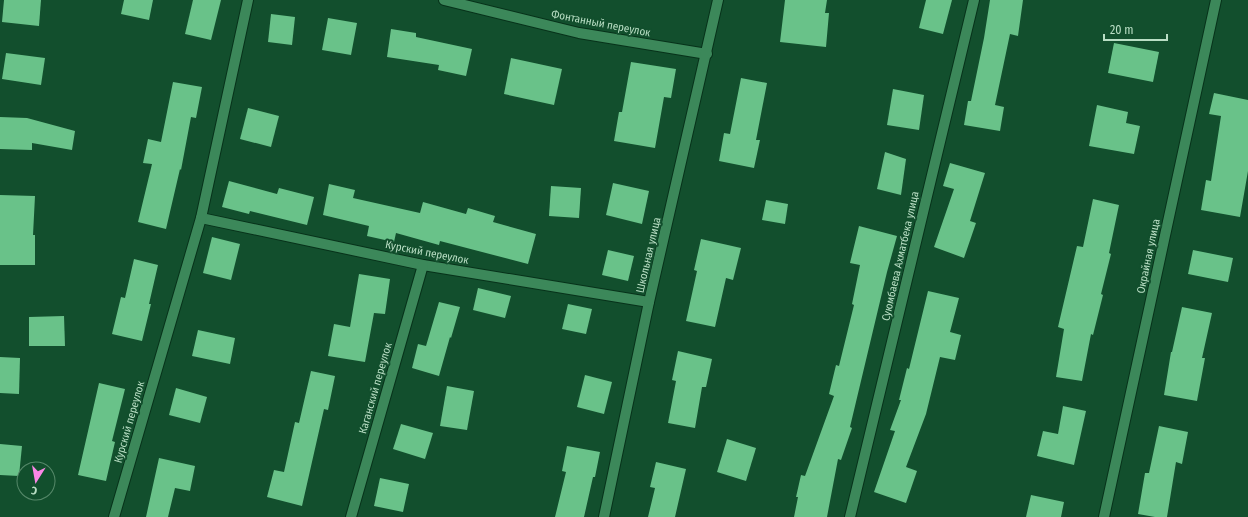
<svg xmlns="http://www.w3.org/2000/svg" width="1248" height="517" font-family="'Fira Sans Condensed',sans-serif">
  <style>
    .building { fill: #69c289 }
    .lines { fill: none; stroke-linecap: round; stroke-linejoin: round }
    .minor-casing { stroke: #07321a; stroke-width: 12 }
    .minor { stroke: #3c885a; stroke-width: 10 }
    .labels { text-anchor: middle; stroke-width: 4; stroke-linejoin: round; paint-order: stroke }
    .street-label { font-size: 11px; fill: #b9dec4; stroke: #124f2d }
  </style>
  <rect width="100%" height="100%" fill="#124f2d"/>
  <g class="building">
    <path d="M 4,0 L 41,0 L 39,26 L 2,22 Z"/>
    <path d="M 124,0 L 153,0 L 149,20 L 121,14 Z"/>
    <path d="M 193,0 L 221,0 L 211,40 L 185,34 Z"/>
    <path d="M 785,0 L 827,0 L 825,13 L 829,13 L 826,47 L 780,42 Z"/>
    <path d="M 926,0 L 952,0 L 943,34 L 919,28 Z"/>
    <path d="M 990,0 L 1023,0 L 1018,36 L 1010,34 L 995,105 L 1004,107 L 1000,131 L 964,125 L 968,101 L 971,101 L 984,38 Z"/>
    <path d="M 271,14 L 295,17 L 292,45 L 268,42 Z"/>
    <path d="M 328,18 L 357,23 L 351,55 L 322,50 Z"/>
    <path d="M 391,29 L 416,33 L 416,37 L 472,49 L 466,76 L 438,70 L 439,65 L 387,57 Z"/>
    <path d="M 1114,43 L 1159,52 L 1153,82 L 1108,73 Z"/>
    <path d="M 6,53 L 45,58 L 41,85 L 2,79 Z"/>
    <path d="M 511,58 L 562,69 L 554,105 L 504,94 Z"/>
    <path d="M 631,62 L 676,69 L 671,98 L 664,97 L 655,148 L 614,141 L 619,112 L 622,112 Z"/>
    <path d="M 741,78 L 767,83 L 756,140 L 760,140 L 754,168 L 719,161 L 724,133 L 730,134 Z"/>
    <path d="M 173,82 L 202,87 L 196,118 L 191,117 L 181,170 L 180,169 L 166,229 L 138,222 L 152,164 L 143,163 L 148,139 L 161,142 Z"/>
    <path d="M 893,89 L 924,95 L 919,130 L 887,125 Z"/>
    <path d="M 1214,93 L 1248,100 L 1248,171 L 1240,217 L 1201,210 L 1206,180 L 1211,181 L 1221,116 L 1209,114 Z"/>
    <path d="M 1097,105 L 1128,112 L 1126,123 L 1140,126 L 1134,154 L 1089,146 Z"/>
    <path d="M 248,108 L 279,116 L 271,147 L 240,139 Z"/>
    <path d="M 0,117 L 27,118 L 75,131 L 72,150 L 32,143 L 32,150 L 0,149 Z"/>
    <path d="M 885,152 L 906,159 L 901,195 L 877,189 Z"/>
    <path d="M 950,163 L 985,173 L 970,221 L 976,223 L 964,258 L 934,247 L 954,189 L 943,186 Z"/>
    <path d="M 229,181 L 277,194 L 279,188 L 314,197 L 307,225 L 250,211 L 249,214 L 222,207 Z"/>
    <path d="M 613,183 L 649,191 L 642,224 L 606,215 Z"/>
    <path d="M 329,184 L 355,190 L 353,198 L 420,213 L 423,202 L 466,214 L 468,208 L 495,216 L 493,222 L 536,234 L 528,264 L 440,241 L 439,245 L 396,233 L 394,242 L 367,236 L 369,226 L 323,215 Z"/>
    <path d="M 551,186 L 581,188 L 579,218 L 549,216 Z"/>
    <path d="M 0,195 L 35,196 L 33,235 L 35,235 L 35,265 L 0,265 Z"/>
    <path d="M 1093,199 L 1119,205 L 1109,253 L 1111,254 L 1101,294 L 1103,295 L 1093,335 L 1091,334 L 1082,381 L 1056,377 L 1064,329 L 1058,327 L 1077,246 L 1083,247 Z"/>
    <path d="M 766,200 L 788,204 L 785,224 L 762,220 Z"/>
    <path d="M 859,226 L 897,236 L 887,272 L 850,427 L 852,428 L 841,460 L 838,459 L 827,517 L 794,517 L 798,497 L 796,497 L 801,475 L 805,476 L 834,396 L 829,394 L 836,365 L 839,366 L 854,305 L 852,304 L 860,265 L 850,263 Z"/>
    <path d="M 212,237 L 240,244 L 231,280 L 203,273 Z"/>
    <path d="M 701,239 L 741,248 L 733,280 L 726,278 L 715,327 L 686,321 L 697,271 L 694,270 Z"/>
    <path d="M 608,250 L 634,256 L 628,281 L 602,275 Z"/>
    <path d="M 1193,250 L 1233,258 L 1228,282 L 1188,274 Z"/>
    <path d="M 134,259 L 158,265 L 149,304 L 151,304 L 142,341 L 112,334 L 121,297 L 125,298 Z"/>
    <path d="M 359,274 L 390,279 L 385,314 L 374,313 L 365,362 L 328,356 L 334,324 L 350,327 Z"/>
    <path d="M 478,288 L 511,296 L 505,318 L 473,310 Z"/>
    <path d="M 928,291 L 959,298 L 950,332 L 961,335 L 955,360 L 940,357 L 926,414 L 906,467 L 917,471 L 906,503 L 874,492 L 895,431 L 890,430 L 901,400 L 899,400 L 907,368 L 909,369 Z"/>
    <path d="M 439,302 L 460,307 L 451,338 L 450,337 L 439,376 L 412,368 L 418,344 L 426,346 Z"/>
    <path d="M 568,304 L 592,309 L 586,334 L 562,329 Z"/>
    <path d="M 1182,307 L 1212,313 L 1202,358 L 1205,358 L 1197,401 L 1164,395 L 1171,352 L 1172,352 Z"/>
    <path d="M 64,316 L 65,346 L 29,346 L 29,317 Z"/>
    <path d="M 198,330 L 235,338 L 230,364 L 192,356 Z"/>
    <path d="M 678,351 L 712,359 L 706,387 L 702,387 L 695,428 L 668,423 L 676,381 L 672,380 Z"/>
    <path d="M 0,357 L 20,358 L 19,394 L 0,393 Z"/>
    <path d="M 311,371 L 335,376 L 328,410 L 324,409 L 302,506 L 267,497 L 274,470 L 284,472 L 295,422 L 299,423 Z"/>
    <path d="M 585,375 L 612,382 L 604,414 L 577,407 Z"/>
    <path d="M 99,383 L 125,389 L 112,441 L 115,442 L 106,481 L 78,475 Z"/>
    <path d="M 447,386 L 474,391 L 467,430 L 440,426 Z"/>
    <path d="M 176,388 L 207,397 L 200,423 L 169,415 Z"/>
    <path d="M 1063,406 L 1086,411 L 1074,465 L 1037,456 L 1043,431 L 1058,434 Z"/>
    <path d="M 401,424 L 433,433 L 425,459 L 393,449 Z"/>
    <path d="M 1159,426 L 1188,432 L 1182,464 L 1176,462 L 1167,517 L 1155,517 L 1138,514 L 1145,473 L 1149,473 Z"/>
    <path d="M 727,439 L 756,448 L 746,481 L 717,472 Z"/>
    <path d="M 0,444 L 22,446 L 19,476 L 0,475 Z"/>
    <path d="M 567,446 L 600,452 L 595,477 L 593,477 L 584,517 L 555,517 L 566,472 L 562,471 Z"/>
    <path d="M 159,458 L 195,466 L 190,491 L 175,488 L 168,517 L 146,517 Z"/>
    <path d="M 656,462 L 686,469 L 675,517 L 648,517 L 655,488 L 650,487 Z"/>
    <path d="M 380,478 L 409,484 L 403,512 L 374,506 Z"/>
    <path d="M 1031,495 L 1064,502 L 1061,517 L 1026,517 Z"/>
  </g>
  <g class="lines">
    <g class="minor-casing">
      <g id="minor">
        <path d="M 444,0 L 579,33 L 707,54"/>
        <path d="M 201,218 L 423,265 L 649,302"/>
        <path d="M 114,517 L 201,218 L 248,0"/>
        <path d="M 351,517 L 423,265"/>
        <path d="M 604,517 L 649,302 L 718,0"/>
        <path d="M 850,517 L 974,0"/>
        <path d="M 1104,517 L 1216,0"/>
      </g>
    </g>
    <use href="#minor" class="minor"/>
  </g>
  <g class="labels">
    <g class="street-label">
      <text transform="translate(601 23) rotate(11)" y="4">Фонтанный переулок</text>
      <text transform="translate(427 252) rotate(11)" y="4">Курский переулок</text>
      <text transform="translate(648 255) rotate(-77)" y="4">Школьная улица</text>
      <text transform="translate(900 256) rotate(-77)" y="4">Суюмбаева Ахматбека улица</text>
      <text transform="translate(1148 256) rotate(-78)" y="4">Окрайная улица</text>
      <text transform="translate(375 388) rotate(-74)" y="4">Каганский переулок</text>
      <text transform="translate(129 422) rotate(-74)" y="4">Курский переулок</text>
    </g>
  </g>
  <g transform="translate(36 481) rotate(191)"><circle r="19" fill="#124f2d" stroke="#558869"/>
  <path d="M0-3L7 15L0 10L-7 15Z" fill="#fb87e6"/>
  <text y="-6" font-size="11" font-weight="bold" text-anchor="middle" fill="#b9dec4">С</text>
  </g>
  <path d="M1104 34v6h63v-6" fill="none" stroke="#b9dec4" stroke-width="2"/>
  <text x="1110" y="34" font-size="12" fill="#b9dec4" stroke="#124f2d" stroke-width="3" paint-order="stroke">20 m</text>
</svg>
